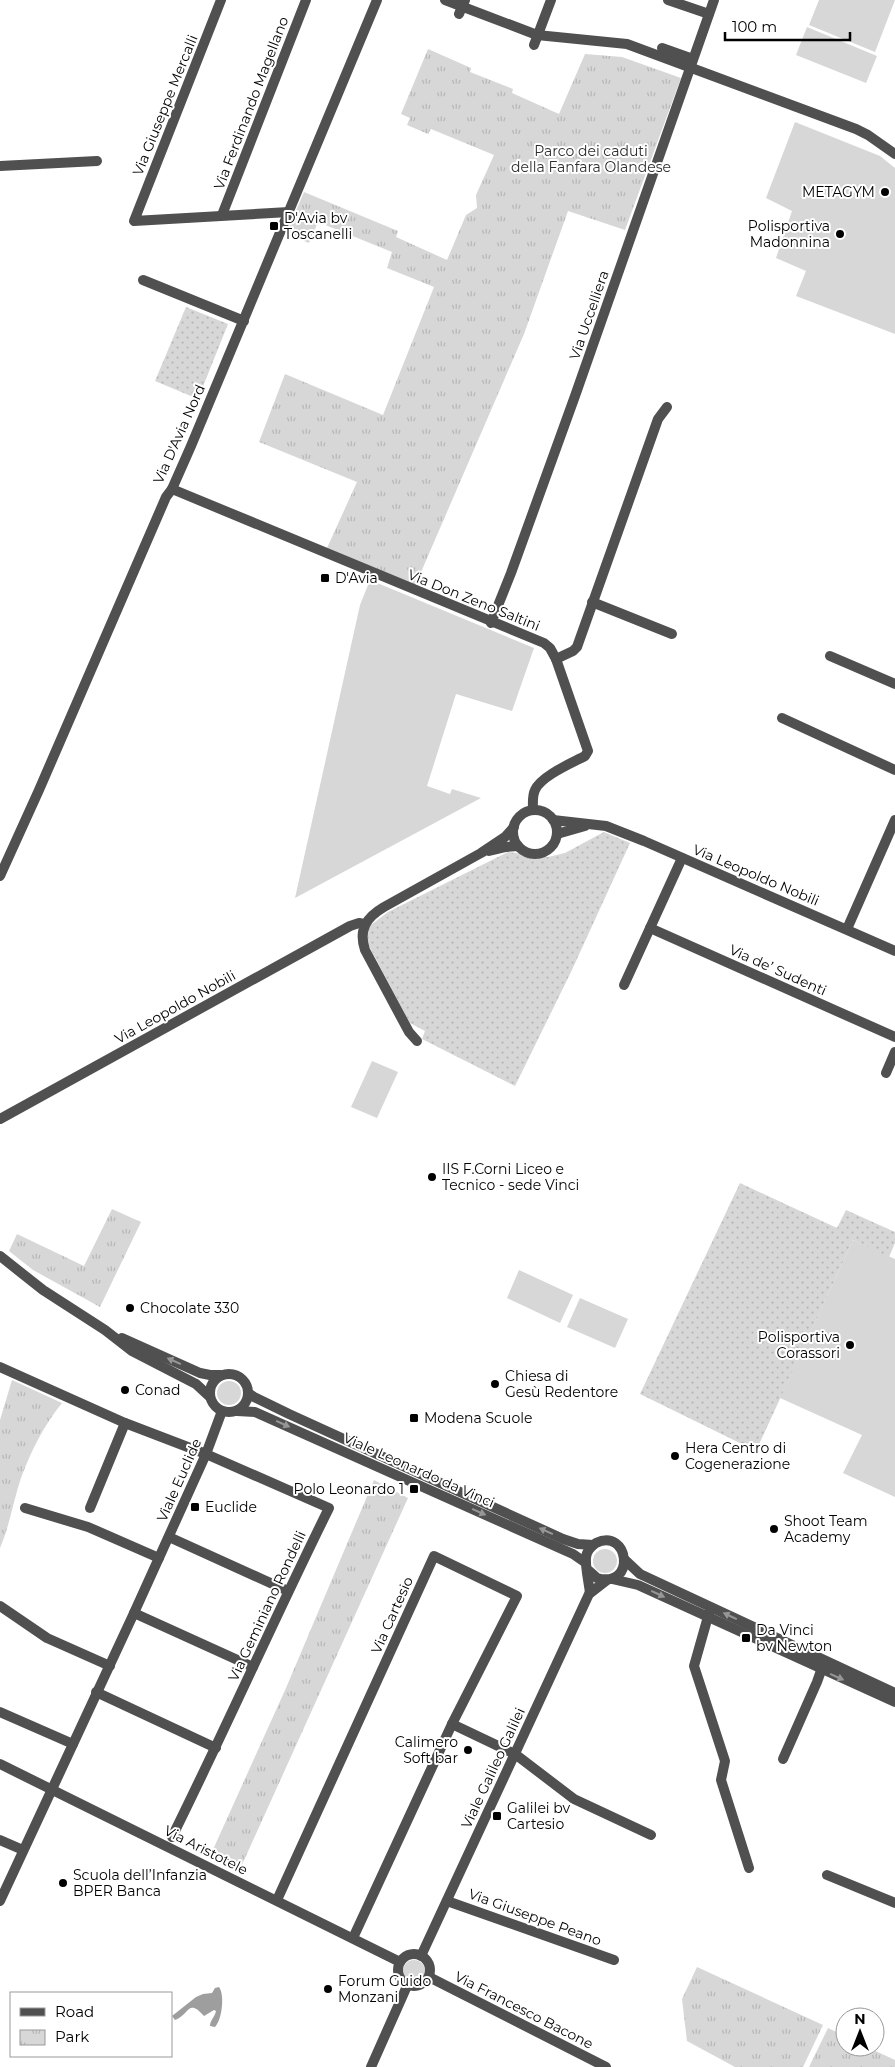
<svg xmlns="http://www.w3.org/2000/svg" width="895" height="2067" font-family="Montserrat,sans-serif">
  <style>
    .grass { fill: #d7d7d7 }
    .park { fill: url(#park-tufts) }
    .garden { fill: url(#garden-dots) }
    .water { fill: #9e9e9e }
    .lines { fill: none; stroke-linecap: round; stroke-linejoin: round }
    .minor { stroke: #505050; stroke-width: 10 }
    .oneway { fill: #969696 }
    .poi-dot { fill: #000; stroke: #fff; stroke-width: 2 }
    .labels { text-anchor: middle; stroke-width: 4; stroke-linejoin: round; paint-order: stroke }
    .street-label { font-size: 14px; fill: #000; stroke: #fff }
    .park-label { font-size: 14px; fill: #2e2e2e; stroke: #fff }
    .poi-label { font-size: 14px; fill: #000; stroke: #fff; text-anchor: start }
  </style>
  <defs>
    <pattern id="park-tufts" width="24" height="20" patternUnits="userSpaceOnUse" patternTransform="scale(1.25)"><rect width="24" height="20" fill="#d7d7d7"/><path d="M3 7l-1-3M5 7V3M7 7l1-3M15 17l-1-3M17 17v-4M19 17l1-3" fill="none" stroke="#b7b7b7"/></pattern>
    <pattern id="garden-dots" width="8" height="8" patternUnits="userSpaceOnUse" patternTransform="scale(1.25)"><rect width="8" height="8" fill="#d7d7d7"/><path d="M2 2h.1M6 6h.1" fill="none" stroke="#b7b7b7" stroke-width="1.8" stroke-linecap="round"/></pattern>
  </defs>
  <rect width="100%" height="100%" fill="#fff"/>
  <g class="grass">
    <path d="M 819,0 L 895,0 L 875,52 L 809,25 Z"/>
    <path d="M 807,27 L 877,56 L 866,83 L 796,55 Z"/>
    <path d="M 795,122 L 880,156 L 895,168 L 895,334 L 796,296 L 806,271 L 776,258 L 792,211 L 766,198 Z"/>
    <path d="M 370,580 L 534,648 L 512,711 L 456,694 L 427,786 L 450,794 L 452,789 L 481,798 L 295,898 L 360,605 Z"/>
    <path d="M 372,1061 L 398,1072 L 377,1118 L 351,1107 Z"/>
    <path d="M 853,1240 L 895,1259 L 895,1497 L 843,1473 L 862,1435 L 780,1398 Z"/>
    <path d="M 519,1270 L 573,1295 L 560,1323 L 507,1298 Z"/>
    <path d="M 580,1298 L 628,1319 L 615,1348 L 567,1327 Z"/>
    <circle cx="229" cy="1393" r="12"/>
    <circle cx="605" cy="1561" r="12"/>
    <circle cx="414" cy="1971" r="11"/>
  </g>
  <g class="park">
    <path d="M 428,49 L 471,68 L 470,72 L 513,89 L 512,93 L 559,114 L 585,54 L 622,57 L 681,78 L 625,230 L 568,211 L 524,334 L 415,586 L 327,548 L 357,482 L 259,442 L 285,374 L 383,415 L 434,287 L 387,268 L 392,252 L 318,222 L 309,243 L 286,234 L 304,192 L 398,231 L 396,237 L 447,260 L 466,215 L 477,208 L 476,195 L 494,155 L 431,129 L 428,134 L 407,125 L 410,118 L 401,114 Z"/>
    <path d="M 112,1209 L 141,1222 L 100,1307 L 33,1270 L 9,1251 L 17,1234 L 84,1266 Z"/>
    <path d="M 12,1380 L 62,1403 C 44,1425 31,1451 21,1478 C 13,1501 10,1525 0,1548 L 0,1420 Z"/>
    <path d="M 374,1480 L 408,1498 L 241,1867 L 211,1854 L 286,1688 Z"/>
    <path d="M 697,1967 L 823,2025 L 803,2067 L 735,2067 L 687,2041 L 682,1999 Z"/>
    <path d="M 828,2028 L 845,2036 L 845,2047 L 867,2047 L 895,2060 L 895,2067 L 809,2067 Z"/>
  </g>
  <g class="garden">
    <path d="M 186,307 L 228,324 L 198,399 L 155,381 Z"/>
    <path d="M 604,832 L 630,843 L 571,972 L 515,1086 L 422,1039 L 425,1031 L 410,1023 L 368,944 L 367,933 L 371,925 L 388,912 L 508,852 L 548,857 L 565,853 Z"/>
    <path d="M 740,1183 L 837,1228 L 846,1210 L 895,1232 L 895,1243 L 889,1257 L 853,1240 L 756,1451 L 640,1394 Z"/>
  </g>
  <path class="water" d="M 219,1987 C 225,1995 222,2020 215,2027 L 210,2026 C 210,2020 215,2017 216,2011 L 214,2010 L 204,2016 C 188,1998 190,2014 175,2020 L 172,2016 L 196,1997 L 203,1994 L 212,1993 L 215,1988 Z"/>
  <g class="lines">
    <g class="minor">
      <path d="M 221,0 L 134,221 L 289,212"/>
      <path d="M 445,0 L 537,35 L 627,44 L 856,129 L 868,135 L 895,154"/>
      <path d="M 668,0 L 709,14"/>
      <path d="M 459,14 L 465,0"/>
      <path d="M 534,45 L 551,0"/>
      <path d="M 662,48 L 693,59"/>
      <path d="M 0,166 L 97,161"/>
      <path d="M 222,215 L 306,0"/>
      <path d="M 143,280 L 244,321"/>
      <path d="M 172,489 L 544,643 L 550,648 L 556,659 L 573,651 L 577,647 L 658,419 L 667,407"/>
      <path d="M 592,602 L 672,634"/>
      <path d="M 491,623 L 511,573 L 575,396 L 714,0"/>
      <path d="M 830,656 L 895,684"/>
      <path d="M 782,718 L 895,770"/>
      <path d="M 533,810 C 533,804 532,796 535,790 C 541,776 572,763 585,756 L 588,751 L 556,659"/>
      <circle cx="535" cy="832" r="22"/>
      <path d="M 553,820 L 606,826 L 644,841 L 895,951"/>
      <path d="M 557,834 L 585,826"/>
      <path d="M 489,851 L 506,847 L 518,846"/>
      <path d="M 0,876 L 39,790 L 166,497 L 172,489 L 191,446 L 377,0"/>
      <path d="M 650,928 L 895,1037"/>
      <path d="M 847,929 L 895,820"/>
      <path d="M 624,985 L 682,858"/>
      <path d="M 417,1041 L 409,1032 L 365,950 C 358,929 367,917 384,907 L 481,853 L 505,837 L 514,827"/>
      <path d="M 886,1073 L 895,1052"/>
      <path d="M 0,1119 L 350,926 L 359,923 L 364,924"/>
      <path d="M 0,1256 L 43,1290 L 105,1330 L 132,1351 L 196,1384 L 209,1396"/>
      <path d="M 122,1338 L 200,1373 L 210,1375 L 220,1375"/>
      <path d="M 0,1367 L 125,1423 L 206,1454 L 329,1508 C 275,1617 226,1728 172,1837"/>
      <circle cx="229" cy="1393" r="19"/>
      <path d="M 248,1393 L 254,1397 L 289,1414 L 563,1539 L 578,1544 L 593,1545"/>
      <path d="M 237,1411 L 255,1412 L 573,1554 L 586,1563"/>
      <path d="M 25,1508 L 88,1527 L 159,1558"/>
      <path d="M 90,1508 L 125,1423"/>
      <path d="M 169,1537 L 288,1591"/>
      <path d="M 625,1560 L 640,1574 L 895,1693"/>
      <path d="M 588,1570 L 597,1578 C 637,1589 629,1527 596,1543 C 591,1546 586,1552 586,1558 C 585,1566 589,1584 590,1593"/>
      <path d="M 612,1579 L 638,1585 L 895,1702"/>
      <path d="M 0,1606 L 47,1638 L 110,1666"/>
      <path d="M 134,1613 L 253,1667"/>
      <path d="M 709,1613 L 694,1666 L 725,1761 L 721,1780 L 749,1868"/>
      <path d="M 96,1692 L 216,1748"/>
      <path d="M 0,1712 L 73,1744"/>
      <path d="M 452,1724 L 515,1754 L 574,1799 L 651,1835"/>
      <path d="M 783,1759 L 817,1682 L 823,1665"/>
      <path d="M 0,1764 L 400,1962"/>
      <path d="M 0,1840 L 23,1850"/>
      <path d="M 827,1875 L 895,1903"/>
      <path d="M 277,1900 L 434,1556 L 517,1596 L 452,1724 L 353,1938"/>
      <path d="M 0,1901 L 134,1613 L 206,1454 L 222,1411"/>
      <path d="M 447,1901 L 614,1960"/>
      <circle cx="414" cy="1970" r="16"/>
      <path d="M 421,1956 L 589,1594 L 607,1580"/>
      <path d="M 429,1977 L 606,2067"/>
      <path d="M 371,2067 L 407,1986"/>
    </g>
  </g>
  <defs><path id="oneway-solid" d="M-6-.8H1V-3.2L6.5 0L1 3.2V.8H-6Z" transform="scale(1.25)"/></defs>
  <g class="oneway">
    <use href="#oneway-solid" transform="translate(174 1361) rotate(-156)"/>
    <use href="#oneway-solid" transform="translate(283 1424) rotate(24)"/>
    <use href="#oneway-solid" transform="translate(479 1512) rotate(24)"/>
    <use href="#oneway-solid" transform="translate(546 1531) rotate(-156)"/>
    <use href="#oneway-solid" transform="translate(658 1594) rotate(25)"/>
    <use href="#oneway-solid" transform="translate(730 1616) rotate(-155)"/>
    <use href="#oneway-solid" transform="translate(837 1677) rotate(24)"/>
  </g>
  <g class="poi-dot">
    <circle cx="885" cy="192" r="5"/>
    <rect x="269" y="221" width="10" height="10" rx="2.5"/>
    <circle cx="840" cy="234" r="5"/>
    <rect x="320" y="573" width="10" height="10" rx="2.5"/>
    <circle cx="432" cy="1177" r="5"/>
    <circle cx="130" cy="1308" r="5"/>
    <circle cx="850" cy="1345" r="5"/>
    <circle cx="495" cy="1384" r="5"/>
    <circle cx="125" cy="1390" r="5"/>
    <rect x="409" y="1413" width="10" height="10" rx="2.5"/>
    <circle cx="675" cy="1456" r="5"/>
    <rect x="409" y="1484" width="10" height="10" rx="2.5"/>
    <rect x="190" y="1502" width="10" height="10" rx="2.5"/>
    <circle cx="774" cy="1529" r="5"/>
    <rect x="741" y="1633" width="10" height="10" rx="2.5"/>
    <circle cx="468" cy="1750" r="5"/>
    <rect x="492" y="1811" width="10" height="10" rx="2.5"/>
    <circle cx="63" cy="1883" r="5"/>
    <circle cx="328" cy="1989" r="5"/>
  </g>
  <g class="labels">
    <g class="street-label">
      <text transform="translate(251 103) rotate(-69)" y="5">Via Ferdinando Magellano</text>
      <text transform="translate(165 105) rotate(-68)" y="5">Via Giuseppe Mercalli</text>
      <text transform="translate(589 315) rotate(-71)" y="5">Via Uccelliera</text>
      <text transform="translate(179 434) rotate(-66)" y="5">Via D'Avia Nord</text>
      <text transform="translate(474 600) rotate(22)" y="5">Via Don Zeno Saltini</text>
      <text transform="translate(756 875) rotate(23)" y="5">Via Leopoldo Nobili</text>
      <text transform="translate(778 970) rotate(24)" y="5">Via de’ Sudenti</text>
      <text transform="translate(175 1007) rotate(-29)" y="5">Via Leopoldo Nobili</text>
      <text transform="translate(419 1470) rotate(24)" y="5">Viale Leonardo da Vinci</text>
      <text transform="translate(179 1480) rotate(-66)" y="5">Viale Euclide</text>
      <text transform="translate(267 1606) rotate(-65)" y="5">Via Geminiano Rondelli</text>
      <text transform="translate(392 1615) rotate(-66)" y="5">Via Cartesio</text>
      <text transform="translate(493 1768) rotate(-65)" y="5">Viale Galileo Galilei</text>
      <text transform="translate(206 1850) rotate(27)" y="5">Via Aristotele</text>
      <text transform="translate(535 1917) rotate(20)" y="5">Via Giuseppe Peano</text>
      <text transform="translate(524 2010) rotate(27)" y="5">Via Francesco Bacone</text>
    </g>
    <g class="park-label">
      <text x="591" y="156">Parco dei caduti<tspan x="591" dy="16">della Fanfara Olandese</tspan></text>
    </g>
    <g class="poi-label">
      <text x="875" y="197" text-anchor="end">METAGYM</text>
      <text x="284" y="223">D'Avia bv<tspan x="284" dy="16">Toscanelli</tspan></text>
      <text x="830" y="231" text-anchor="end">Polisportiva<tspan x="830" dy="16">Madonnina</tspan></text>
      <text x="335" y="583">D'Avia</text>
      <text x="442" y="1174">IIS F.Corni Liceo e<tspan x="442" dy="16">Tecnico - sede Vinci</tspan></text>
      <text x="140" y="1313">Chocolate 330</text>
      <text x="840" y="1342" text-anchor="end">Polisportiva<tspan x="840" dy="16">Corassori</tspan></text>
      <text x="505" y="1381">Chiesa di<tspan x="505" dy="16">Gesù Redentore</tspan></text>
      <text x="135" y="1395">Conad</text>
      <text x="424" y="1423">Modena Scuole</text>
      <text x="685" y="1453">Hera Centro di<tspan x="685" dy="16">Cogenerazione</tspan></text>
      <text x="404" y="1494" text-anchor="end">Polo Leonardo 1</text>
      <text x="205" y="1512">Euclide</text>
      <text x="784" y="1526">Shoot Team<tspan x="784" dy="16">Academy</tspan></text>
      <text x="756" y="1635">Da Vinci<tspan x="756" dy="16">bv Newton</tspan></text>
      <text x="458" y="1747" text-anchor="end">Calimero<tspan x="458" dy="16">Soft bar</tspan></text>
      <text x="507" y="1813">Galilei bv<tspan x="507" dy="16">Cartesio</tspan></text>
      <text x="73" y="1880">Scuola dell’Infanzia<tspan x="73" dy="16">BPER Banca</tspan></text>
      <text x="338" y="1986">Forum Guido<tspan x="338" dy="16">Monzani</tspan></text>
    </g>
  </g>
  <rect x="10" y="1992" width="162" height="65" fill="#ffffff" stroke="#999999"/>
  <rect x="20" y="2008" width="25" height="8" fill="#505050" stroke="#999999"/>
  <text x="55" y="2017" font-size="15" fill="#000000">Road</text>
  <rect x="20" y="2030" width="25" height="15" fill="url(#park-tufts)" stroke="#999999"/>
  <text x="55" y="2042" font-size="15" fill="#000000">Park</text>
  <g transform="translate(860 2032)"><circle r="24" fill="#ffffff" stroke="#999999"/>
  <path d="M0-4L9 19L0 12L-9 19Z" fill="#000000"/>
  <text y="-8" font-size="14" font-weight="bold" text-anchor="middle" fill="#000000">N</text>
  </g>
  <path d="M725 32v8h125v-8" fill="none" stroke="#000000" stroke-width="2.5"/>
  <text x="732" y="32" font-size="15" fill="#000000" stroke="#ffffff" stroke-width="4" paint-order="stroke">100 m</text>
</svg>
